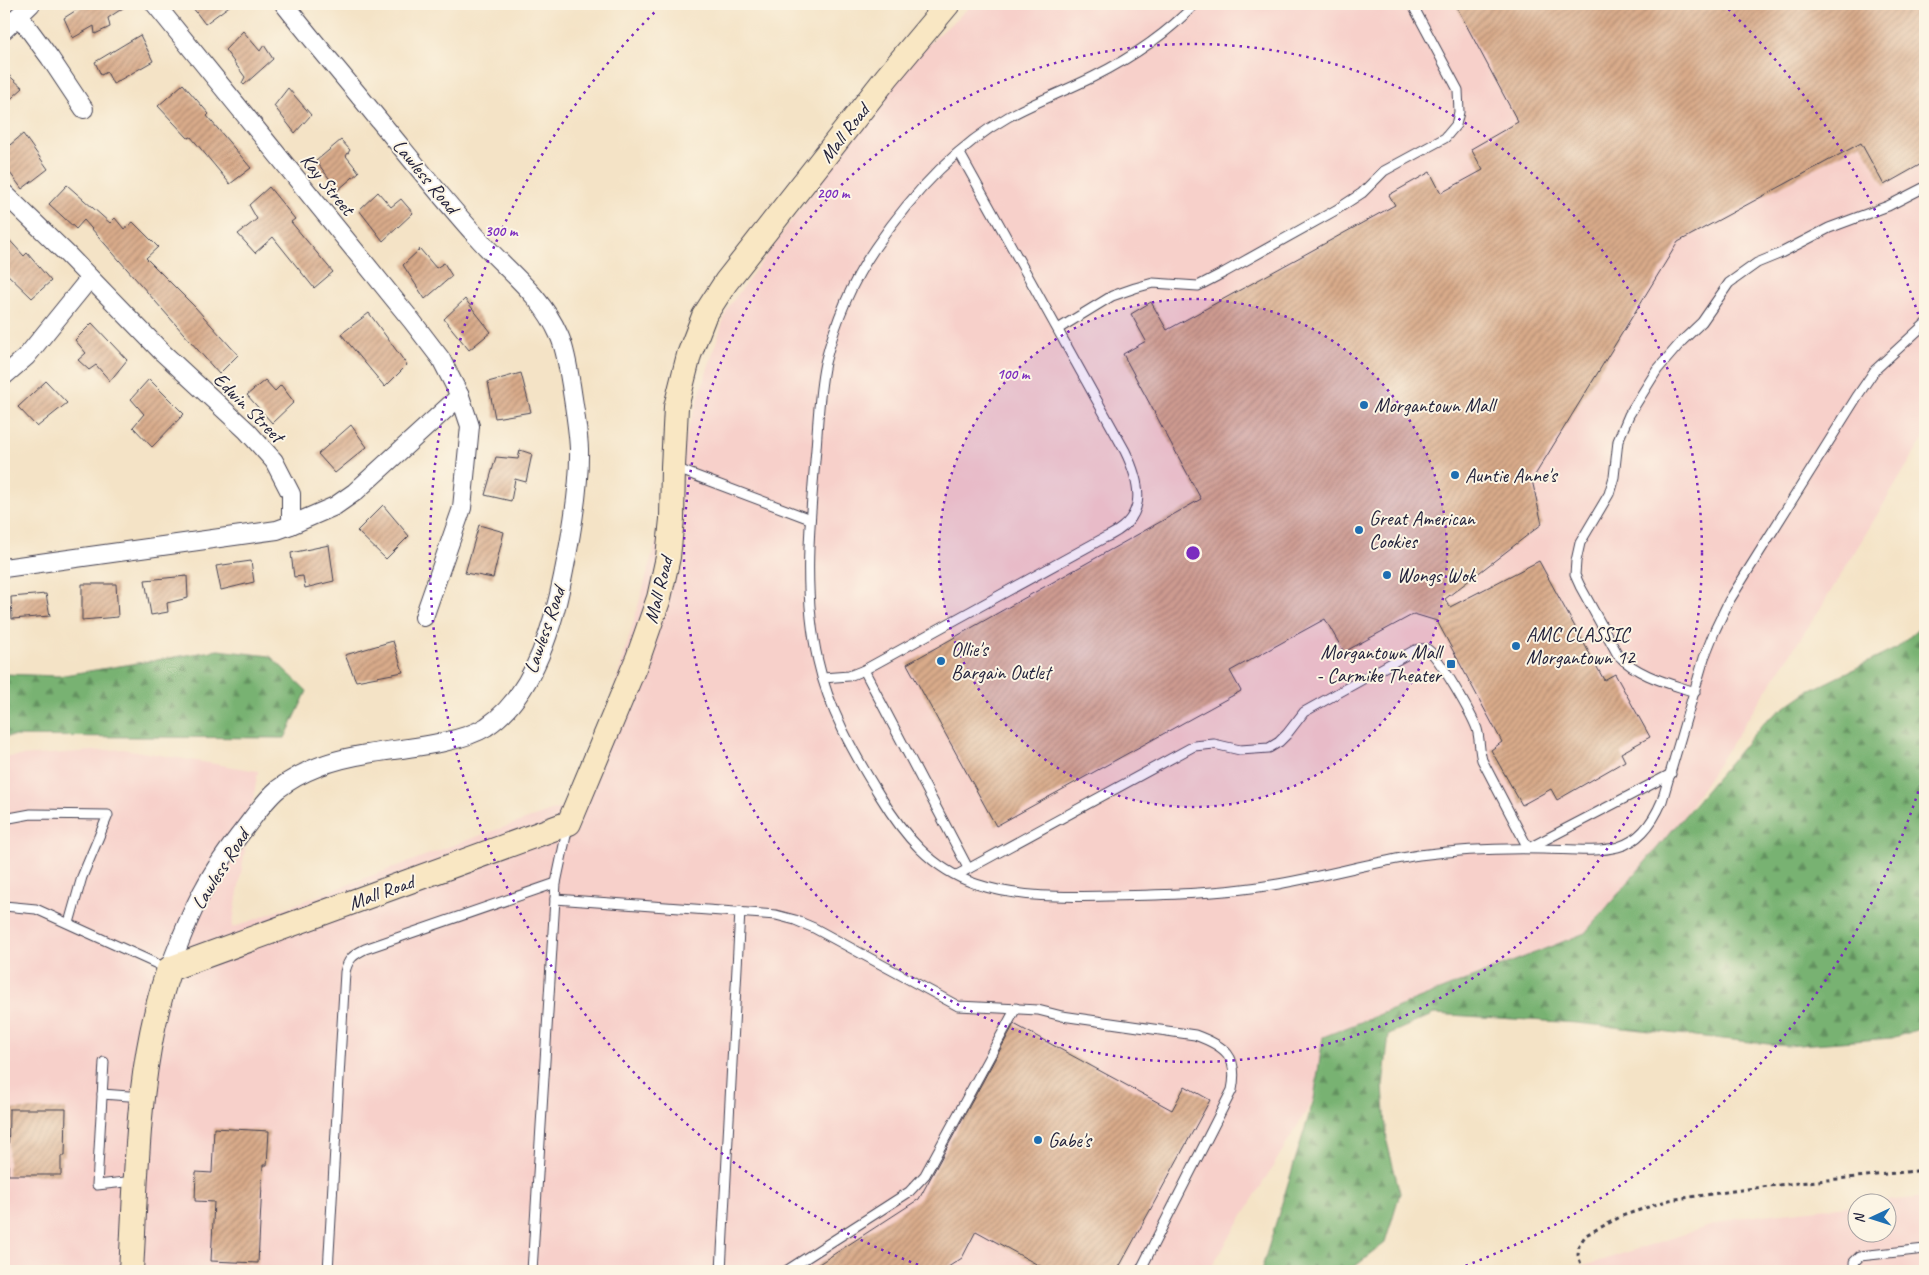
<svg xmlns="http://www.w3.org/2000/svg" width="1929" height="1275" font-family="Caveat,sans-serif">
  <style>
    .built { fill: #f7d0ca }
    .forest { fill: url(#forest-firs); stroke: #4d6a56 }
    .building { fill: url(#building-hatch) }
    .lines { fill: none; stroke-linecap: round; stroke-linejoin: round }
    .lane-casing { stroke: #423f50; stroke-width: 11 }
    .street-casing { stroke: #423f50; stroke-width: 20 }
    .secondary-casing { stroke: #423f50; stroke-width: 26 }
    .path { stroke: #423f50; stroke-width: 3; stroke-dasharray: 4 4; stroke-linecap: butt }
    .lane { stroke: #fff; stroke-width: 9 }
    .street { stroke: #fff; stroke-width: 18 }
    .secondary { stroke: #f9e7c3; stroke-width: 24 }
    .ring { fill: none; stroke: #7b2cbf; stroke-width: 2.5; stroke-dasharray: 2.5 5 }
    .poi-dot { fill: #1f6fb2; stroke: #fcf5e5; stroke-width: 2 }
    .labels { text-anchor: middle; stroke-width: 4; stroke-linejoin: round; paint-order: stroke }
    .street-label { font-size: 20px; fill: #22223b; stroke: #fcf5e5 }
    .poi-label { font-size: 20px; fill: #22223b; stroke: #fcf5e5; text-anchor: start }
    .centre { fill: #7b2cbf; stroke: #fcf5e5; stroke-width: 2.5 }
    .ring-label { font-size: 15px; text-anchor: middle; font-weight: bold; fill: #7b2cbf; stroke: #fcf5e5; stroke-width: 4; stroke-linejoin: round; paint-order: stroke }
  </style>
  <defs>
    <pattern id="forest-firs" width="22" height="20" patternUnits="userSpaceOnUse" patternTransform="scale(1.25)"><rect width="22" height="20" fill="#78b272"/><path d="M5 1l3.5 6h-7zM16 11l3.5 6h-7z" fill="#62905f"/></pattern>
    <pattern id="building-hatch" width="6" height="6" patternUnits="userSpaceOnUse" patternTransform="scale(1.25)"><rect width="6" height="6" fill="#d9ab8a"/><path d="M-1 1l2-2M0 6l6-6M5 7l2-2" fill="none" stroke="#b08b72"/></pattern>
  </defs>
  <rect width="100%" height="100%" fill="#fcf5e5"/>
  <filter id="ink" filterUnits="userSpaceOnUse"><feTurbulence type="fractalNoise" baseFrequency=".02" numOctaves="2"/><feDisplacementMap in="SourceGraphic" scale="10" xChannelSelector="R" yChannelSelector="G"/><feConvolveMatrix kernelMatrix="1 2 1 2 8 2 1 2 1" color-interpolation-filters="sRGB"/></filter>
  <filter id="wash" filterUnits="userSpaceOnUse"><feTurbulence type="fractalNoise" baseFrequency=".0096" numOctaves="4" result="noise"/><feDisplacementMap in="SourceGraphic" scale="20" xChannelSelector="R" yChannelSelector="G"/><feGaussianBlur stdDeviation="1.12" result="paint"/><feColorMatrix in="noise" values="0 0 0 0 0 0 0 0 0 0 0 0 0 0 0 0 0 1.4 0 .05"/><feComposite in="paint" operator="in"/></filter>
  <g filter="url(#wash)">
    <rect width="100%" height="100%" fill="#f4e3c6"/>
    <g class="built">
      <path d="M 973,4 L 1925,4 L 1925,436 L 1820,609 L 1679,823 L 1585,933 L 1323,1037 L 1314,1099 L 1209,1271 L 4,1271 L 4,757 L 123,749 L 258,771 L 232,928 L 470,839 L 583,800 L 688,430 L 727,309 L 905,65 Z"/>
      <path d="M 1925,1197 L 1925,1271 L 1568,1271 L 1735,1218 L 1856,1205 L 1856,1232 L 1886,1232 L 1886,1202 L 1877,1202 Z"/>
    </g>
    <g class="forest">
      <path d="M 1925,623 L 1925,1027 L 1892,1038 L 1787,1046 L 1577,1023 L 1434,1014 L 1389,1034 L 1383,1086 L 1387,1142 L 1400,1193 L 1385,1243 L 1349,1271 L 1261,1271 L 1314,1099 L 1323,1037 L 1585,933 L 1765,721 L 1807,692 L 1897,648 Z"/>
      <path d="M 218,650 L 270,656 L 307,691 L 285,738 L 4,736 L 4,674 L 58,676 Z"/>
    </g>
    <g id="blocks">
      <g class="building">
        <path d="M 86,4 L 129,4 L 108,18 L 110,27 L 95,34 L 94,26 L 73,38 L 64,18 Z"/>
        <path d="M 190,4 L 232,4 L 205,24 Z"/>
        <path d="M 1455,4 L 1721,4 L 1725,10 L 1737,4 L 1925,4 L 1925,162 L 1884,185 L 1861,143 L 1678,242 L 1532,480 L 1542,524 L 1445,599 L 1450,607 L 1539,561 L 1604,680 L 1615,674 L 1650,737 L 1621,753 L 1625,761 L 1557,800 L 1551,789 L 1522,805 L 1491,750 L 1502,742 L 1437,621 L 1414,614 L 1344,652 L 1325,619 L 1230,671 L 1241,691 L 996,826 L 907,664 L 1201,499 L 1123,354 L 1146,341 L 1131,314 L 1151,302 L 1167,330 L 1395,205 L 1389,195 L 1430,172 L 1441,193 L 1483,170 L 1471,149 L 1518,122 Z"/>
        <path d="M 243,31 L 260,51 L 264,45 L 273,59 L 244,85 L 242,83 L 245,77 L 225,50 Z"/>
        <path d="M 140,35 L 153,61 L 113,84 L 107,72 L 101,75 L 95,62 Z"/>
        <path d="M 4,71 L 23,88 L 4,105 Z"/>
        <path d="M 183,84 L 209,114 L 207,116 L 251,168 L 230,184 L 191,137 L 188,138 L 158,106 Z"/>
        <path d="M 288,88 L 311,115 L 295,133 L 274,106 Z"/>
        <path d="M 23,134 L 48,169 L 22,189 L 4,165 L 4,150 Z"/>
        <path d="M 341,140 L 350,150 L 346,156 L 359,172 L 338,190 L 316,161 Z"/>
        <path d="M 67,185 L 110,223 L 115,218 L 124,229 L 133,222 L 158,247 L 146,258 L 195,307 L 238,355 L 219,374 L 84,220 L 76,229 L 49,204 Z"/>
        <path d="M 269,187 L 295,219 L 291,222 L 333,272 L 314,288 L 273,237 L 255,253 L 238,234 L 257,219 L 249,205 Z"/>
        <path d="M 378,192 L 391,207 L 401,199 L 413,213 L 383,241 L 359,210 Z"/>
        <path d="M 4,234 L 24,256 L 27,253 L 51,281 L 32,298 L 4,271 Z"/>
        <path d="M 420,249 L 436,268 L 444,263 L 452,276 L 425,299 L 403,265 Z"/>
        <path d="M 465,299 L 491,332 L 469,350 L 444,319 Z"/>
        <path d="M 369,313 L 407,365 L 385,387 L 341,334 Z"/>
        <path d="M 92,323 L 127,360 L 110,381 L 96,365 L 89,370 L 78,360 L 86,353 L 75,340 Z"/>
        <path d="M 521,373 L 531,412 L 495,418 L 488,382 Z"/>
        <path d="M 149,379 L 184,414 L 152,447 L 133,427 L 144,414 L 131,399 Z"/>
        <path d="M 265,380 L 275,391 L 281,385 L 294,402 L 272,423 L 247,395 Z"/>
        <path d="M 46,381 L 67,403 L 37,427 L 18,407 Z"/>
        <path d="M 351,425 L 367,447 L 335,473 L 318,454 Z"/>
        <path d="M 520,450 L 532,454 L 526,482 L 515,479 L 511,501 L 485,495 L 496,457 L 518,459 Z"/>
        <path d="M 383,505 L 409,536 L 386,559 L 357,531 Z"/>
        <path d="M 479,525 L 504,532 L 493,578 L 465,573 Z"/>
        <path d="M 329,545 L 334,581 L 305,588 L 303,576 L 294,577 L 291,553 Z"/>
        <path d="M 251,561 L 254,582 L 221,590 L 216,566 Z"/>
        <path d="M 187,576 L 188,598 L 167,603 L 168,612 L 151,615 L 145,580 Z"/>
        <path d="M 82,584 L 116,584 L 118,617 L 82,620 Z"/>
        <path d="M 46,594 L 50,616 L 12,619 L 11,597 Z"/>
        <path d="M 393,641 L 403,672 L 356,681 L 345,655 Z"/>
        <path d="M 1014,1024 L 1172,1110 L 1185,1086 L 1210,1100 L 1117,1271 L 1049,1271 L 976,1231 L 962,1258 L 942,1271 L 808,1271 L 919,1199 Z"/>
        <path d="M 9,1109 L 66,1109 L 65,1156 L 61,1156 L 61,1175 L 8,1175 Z"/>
        <path d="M 214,1128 L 269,1131 L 267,1165 L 263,1165 L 258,1263 L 211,1261 L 214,1202 L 195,1201 L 196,1172 L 212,1173 Z"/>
      </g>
    </g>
  </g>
  <g filter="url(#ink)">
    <use href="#blocks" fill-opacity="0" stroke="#423f50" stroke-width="1"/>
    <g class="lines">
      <g class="lane-casing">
        <g id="lane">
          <path d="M 1195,4 C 1166,35 1131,58 1093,77 C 1065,91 1035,102 1008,117 C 953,148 910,197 875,248 C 851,283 835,323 825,363 C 819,391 818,421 816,449 C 810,519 802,592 818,661 C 828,708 854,754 880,796 C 903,834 931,869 976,884 C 1018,898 1064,897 1108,896 C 1163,895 1218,894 1272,885 C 1321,877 1369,863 1419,855 C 1459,850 1501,848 1542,849 C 1565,849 1596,853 1618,847 C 1640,841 1654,820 1662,801 L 1704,658 L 1715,630 L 1729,601 L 1747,572 L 1858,395 L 1875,370 L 1925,324"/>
          <path d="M 1058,329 L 1112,296 L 1135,288 L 1153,283 L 1198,286 L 1225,272 L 1336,210 L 1362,193 L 1384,171 L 1445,138 L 1456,125 L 1459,112 L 1458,90 L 1412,4"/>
          <path d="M 675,468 L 810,519"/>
          <path d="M 864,670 L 968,868"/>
          <path d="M 823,678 L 849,676 L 864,670 L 1104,538 C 1147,520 1143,488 1125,451 L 959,152"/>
          <path d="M 1695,692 C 1668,683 1638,676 1618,655 L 1580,586 L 1575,575 L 1576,561 L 1580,543 L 1609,494 L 1614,477 L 1618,441 L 1629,415 L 1657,370 L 1682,341 L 1702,322 L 1729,283 L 1757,263 L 1779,254 L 1829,228 L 1888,206 L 1925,187"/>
          <path d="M 4,819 L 31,814 L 108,815 L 82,877 L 69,923"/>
          <path d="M 1531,847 L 1671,774"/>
          <path d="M 957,875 L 1194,746 L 1214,744 L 1240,750 L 1269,748 L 1279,742 L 1287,734 L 1304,712 L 1415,650 C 1419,649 1423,648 1427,649 C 1438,655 1472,715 1477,729 C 1480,739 1479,750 1482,760 L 1528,848"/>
          <path d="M 555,899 L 776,915 L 795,920 L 814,928 L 958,1006 L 1038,1010 L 1062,1016 L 1195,1035 C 1225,1046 1239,1056 1232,1090 L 1140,1271"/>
          <path d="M 4,906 L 36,909 L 168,969"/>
          <path d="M 104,1062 L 97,1185 L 135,1181"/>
          <path d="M 102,1094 L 142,1097"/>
          <path d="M 328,1271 L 345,972 C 348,959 353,955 365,949 L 556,883"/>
          <path d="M 532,1271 L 556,883 L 568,826"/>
          <path d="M 721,1271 L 740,911"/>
          <path d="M 786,1271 L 909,1192 L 925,1175 L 1016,1008"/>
          <path d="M 1855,1271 L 1854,1262 L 1860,1256 L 1925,1249"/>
        </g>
      </g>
      <g class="street-casing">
        <g id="street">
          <path d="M 155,4 L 412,321 L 441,359 L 460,396 L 470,426 L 462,508 L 424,617"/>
          <path d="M 19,16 L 50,58 L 84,109"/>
          <path d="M 4,30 L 31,4"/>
          <path d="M 4,193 L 67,254 L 162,352 L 247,431 L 274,461 L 291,494 L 291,525"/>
          <path d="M 4,376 L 26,357 L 90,278"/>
          <path d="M 4,568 L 277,530 L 291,525 L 335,506 L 355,492 L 460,396"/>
          <path d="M 169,969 C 180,941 190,913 205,887 C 216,866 230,847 245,828 C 255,815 265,800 278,789 C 304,769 335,759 367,754 C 400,748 457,745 486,727 C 532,697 553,627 563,576 C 571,537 580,488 579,449 C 578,427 574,406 571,385 C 568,368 566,350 559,335 C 541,294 506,270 477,237 C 441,197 408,155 374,114 C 344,77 313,41 284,4"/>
        </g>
      </g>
      <g class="secondary-casing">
        <path id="secondary" d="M 131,1271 C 137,1171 136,1065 169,969 L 569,823 L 638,658 L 659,598 L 668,557 L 672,519 L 673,467 L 676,407 L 689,355 L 704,316 L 726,282 L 887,77 L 948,4"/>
      </g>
      <path class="path" d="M 1583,1271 L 1578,1255 L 1579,1245 L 1586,1235 L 1622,1216 L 1669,1200 L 1769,1186 L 1925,1170"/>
      <use href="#lane" class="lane"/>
      <use href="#street" class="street"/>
      <use href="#secondary" class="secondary"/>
    </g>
  </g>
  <circle cx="1193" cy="553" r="254" fill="#7b2cbf" fill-opacity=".12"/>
  <g class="ring">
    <circle cx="1193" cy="553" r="254"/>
    <circle cx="1193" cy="553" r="509"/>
    <path d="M1925 770A763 763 0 0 1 1454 1270M932 1270A763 763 0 0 1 663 4M1723 4A763 763 0 0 1 1925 336"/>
  </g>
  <g class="poi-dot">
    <circle cx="1364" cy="405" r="5"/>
    <circle cx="1455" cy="475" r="5"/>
    <circle cx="1359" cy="530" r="5"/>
    <circle cx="1387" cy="575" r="5"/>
    <circle cx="1516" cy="646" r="5"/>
    <circle cx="941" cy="661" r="5"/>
    <rect x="1446" y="659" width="10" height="10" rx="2.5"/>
    <circle cx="1038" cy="1140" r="5"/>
  </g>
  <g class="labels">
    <g class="street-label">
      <text transform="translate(844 133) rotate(-52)" y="7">Mall Road</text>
      <text transform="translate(426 176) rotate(50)" y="7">Lawless Road</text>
      <text transform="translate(328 184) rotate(51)" y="7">Kay Street</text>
      <text transform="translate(249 407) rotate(45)" y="7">Edwin Street</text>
      <text transform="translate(658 590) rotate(-76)" y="7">Mall Road</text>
      <text transform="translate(544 630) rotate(-71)" y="7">Lawless Road</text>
      <text transform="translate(220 869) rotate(-58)" y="7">Lawless Road</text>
      <text transform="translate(381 892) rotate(-20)" y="7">Mall Road</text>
    </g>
    <g class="poi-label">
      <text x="1374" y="412">Morgantown Mall</text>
      <text x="1465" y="482">Auntie Anne's</text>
      <text x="1369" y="525">Great American<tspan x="1369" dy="23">Cookies</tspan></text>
      <text x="1397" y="582">Wongs Wok</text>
      <text x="1526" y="641">AMC CLASSIC<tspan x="1526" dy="23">Morgantown 12</tspan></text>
      <text x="951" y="656">Ollie's<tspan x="951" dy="23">Bargain Outlet</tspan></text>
      <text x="1441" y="659" text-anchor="end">Morgantown Mall<tspan x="1441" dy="23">- Carmike Theater</tspan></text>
      <text x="1048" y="1147">Gabe's</text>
    </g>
  </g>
  <circle cx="1193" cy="553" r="8" class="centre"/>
  <g class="ring-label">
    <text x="833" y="198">200 m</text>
    <text x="501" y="236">300 m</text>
    <text x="1013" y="379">100 m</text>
  </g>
  <rect width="1929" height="1275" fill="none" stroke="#fcf5e5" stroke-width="20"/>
  <g transform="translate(1872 1218) rotate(266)"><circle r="24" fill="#fcf5e5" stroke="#a5a1a1"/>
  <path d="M0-4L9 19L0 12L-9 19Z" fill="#1f6fb2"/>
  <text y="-8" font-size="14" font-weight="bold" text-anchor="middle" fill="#22223b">N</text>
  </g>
</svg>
